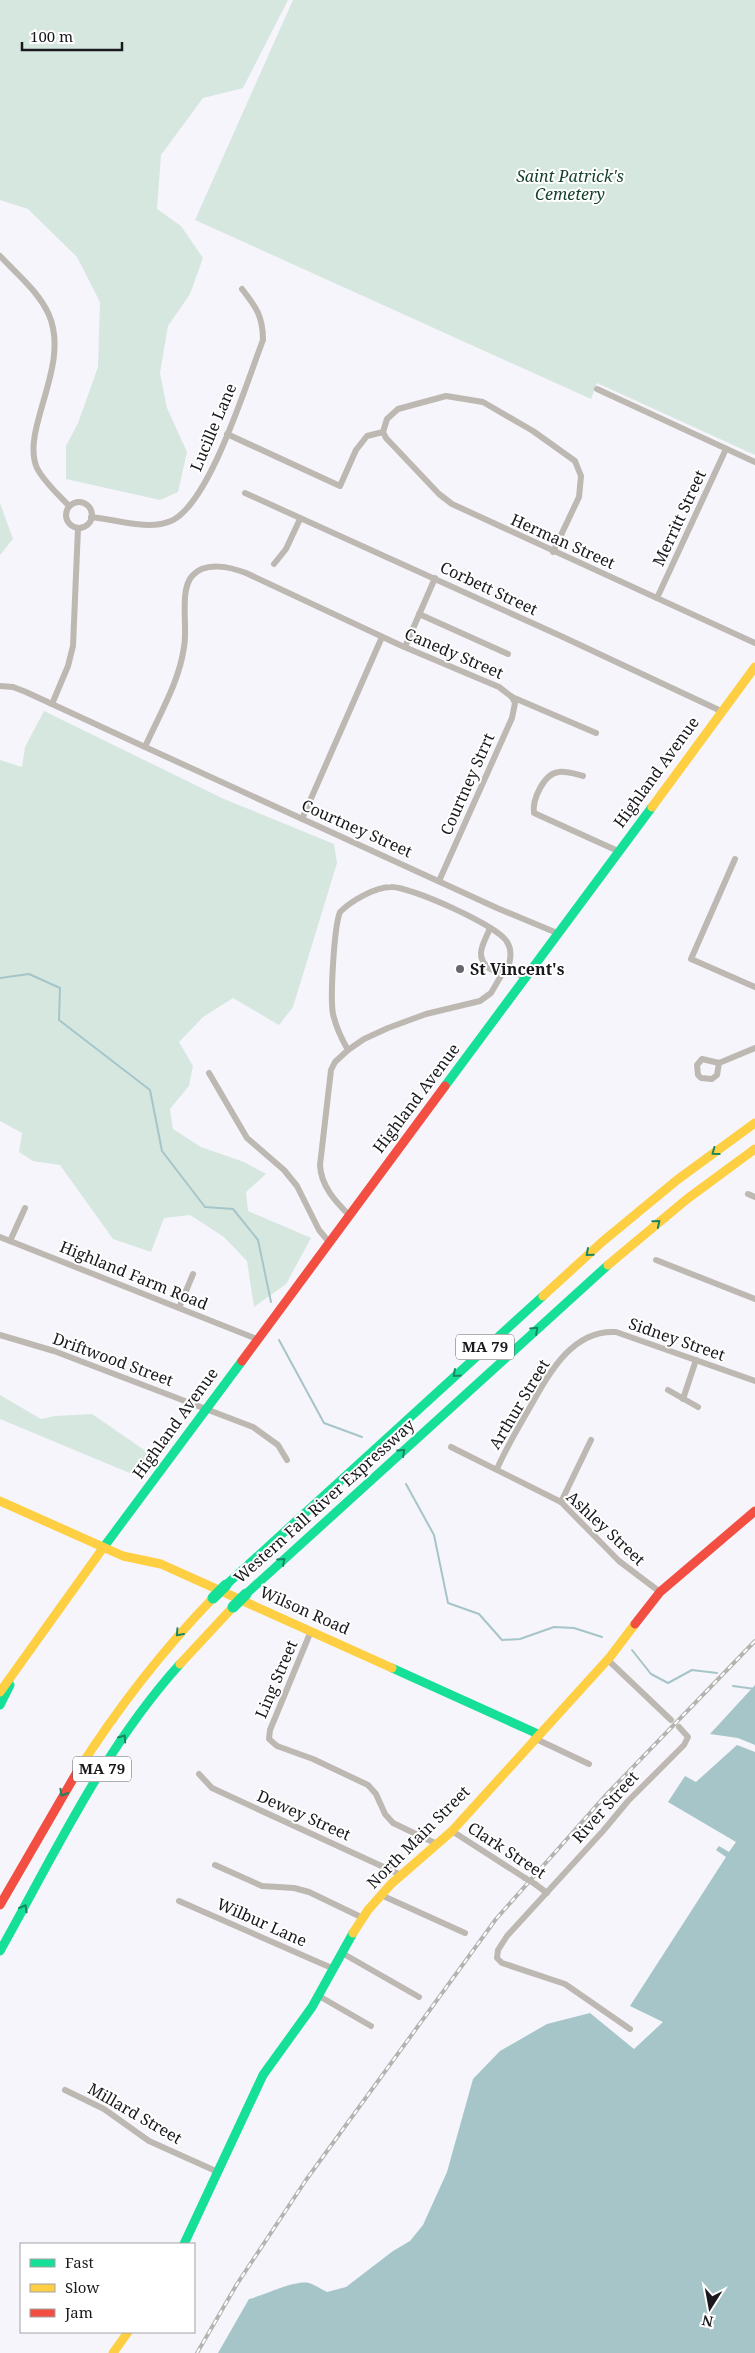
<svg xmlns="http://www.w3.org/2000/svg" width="755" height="2353" font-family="'Noto Serif',serif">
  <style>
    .green { fill: #d6e7e0 }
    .water { fill: #a6c5c9 }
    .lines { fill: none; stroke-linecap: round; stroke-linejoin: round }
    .stream { stroke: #a6c5c9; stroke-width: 2 }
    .street { stroke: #bdb8b1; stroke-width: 6 }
    .fast { stroke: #16e098; stroke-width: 9 }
    .slow { stroke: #ffcf43; stroke-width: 9 }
    .jam { stroke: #f24e42; stroke-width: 9 }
    .rail-casing { stroke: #b5b3b0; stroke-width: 4 }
    .rail { stroke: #fff; stroke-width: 2; stroke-dasharray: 5.5; stroke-linecap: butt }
    .street-bridge { stroke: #bdb8b1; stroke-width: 6 }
    .fast-bridge { stroke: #16e098; stroke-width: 11 }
    .oneway { stroke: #178661 }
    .poi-dot { fill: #66666b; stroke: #fff; stroke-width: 2 }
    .labels { text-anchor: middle; stroke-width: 4; stroke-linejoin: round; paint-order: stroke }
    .shield { fill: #fff; stroke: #5e5e61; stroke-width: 1 }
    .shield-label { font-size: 15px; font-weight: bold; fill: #19191d }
    .park-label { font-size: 16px; font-style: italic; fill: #113f29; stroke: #fff }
    .street-label { font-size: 16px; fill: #19191d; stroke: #fff }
    .poi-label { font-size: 16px; font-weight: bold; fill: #19191d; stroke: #fff; text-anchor: start }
  </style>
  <rect width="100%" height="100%" fill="#f5f5fb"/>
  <g class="green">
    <path d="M 0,0 L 288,0 L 243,88 L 203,98 L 161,155 L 157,209 L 181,226 L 203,258 L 190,294 L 168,326 L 160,373 L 167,408 L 187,452 L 178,492 L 160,500 L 66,479 L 66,446 L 78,423 L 98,367 L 100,302 L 77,257 L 28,209 L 0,200 Z"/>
    <path d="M 293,0 L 755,0 L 755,455 L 597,383 L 591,399 L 195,220 Z"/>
    <path d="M 0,503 L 13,539 L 0,555 Z"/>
    <path d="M 44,711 L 224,799 L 334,844 L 337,863 L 293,1007 L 279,1025 L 233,998 L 203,1017 L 179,1042 L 193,1066 L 189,1086 L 170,1109 L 173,1129 L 201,1147 L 244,1162 L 266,1174 L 246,1192 L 248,1211 L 311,1238 L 286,1284 L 254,1307 L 247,1261 L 224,1237 L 190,1215 L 164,1218 L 151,1252 L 113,1239 L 60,1165 L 33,1161 L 19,1152 L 22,1133 L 0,1121 L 0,760 L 22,767 L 25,747 Z"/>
    <path d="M 0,1395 L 41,1419 L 55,1416 L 92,1414 L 153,1456 L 132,1474 L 0,1419 Z"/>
  </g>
  <g class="water">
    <path d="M 755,1685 L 755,1745 L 738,1738 L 710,1734 Z"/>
    <path d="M 737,1745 L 755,1752 L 755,2353 L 218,2353 L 249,2299 C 265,2295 294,2280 309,2283 C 315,2285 321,2289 327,2292 L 346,2287 L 393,2251 L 410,2241 L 423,2225 L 447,2172 L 473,2079 L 500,2051 L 547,2024 L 590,2013 L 634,2049 L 663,2022 L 630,2006 L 726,1857 L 716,1850 L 719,1846 L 729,1852 L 736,1842 L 668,1802 L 685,1776 L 696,1782 Z"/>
  </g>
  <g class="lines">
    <g class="stream">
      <path d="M 0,978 L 29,974 L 60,988 L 59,1020 L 150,1090 L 162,1151 L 205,1207 L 233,1209 L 258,1240 L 271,1302"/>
      <path d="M 279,1340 L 324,1423 L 362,1437"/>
      <path d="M 406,1484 L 434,1535 L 448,1603 L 479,1614 L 502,1640 L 520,1639 L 554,1627 L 574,1628 L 602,1637"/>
      <path d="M 632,1650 L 651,1674 L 668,1683 L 692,1670 L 717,1673"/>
      <path d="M 733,1686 L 755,1689"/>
    </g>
    <g class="street">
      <path d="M 0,256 C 17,274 39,292 49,315 C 71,366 20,430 37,468 C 44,482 58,494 69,506"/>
      <path d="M 597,389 L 755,462"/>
      <path d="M 383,432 L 386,438 L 439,494 L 452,504 L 755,643"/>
      <path d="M 383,432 L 387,419 L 398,409 L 446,396 L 483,402 L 533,431 L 575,461 L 581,476 L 579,497 L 553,552"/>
      <path d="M 227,434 L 340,486 L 356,450 L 367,436 L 383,432"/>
      <path d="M 245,493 L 563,637 L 721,711"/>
      <circle cx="79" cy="515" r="13"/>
      <path d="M 91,517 C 115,519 148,531 171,521 C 210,504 247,381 263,340 C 263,316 256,307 242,289"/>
      <path d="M 274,564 L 286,549 L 300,519"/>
      <path d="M 657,598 L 726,449"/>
      <path d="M 419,614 L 508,654"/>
      <path d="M 405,647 L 435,578"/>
      <path d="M 0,686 L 13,687 L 26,692 L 145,747"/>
      <path d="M 52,704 L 68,666 L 73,646 L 78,528"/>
      <path d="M 583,776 C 575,774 567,771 559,772 C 544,773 532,800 534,813 L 618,851"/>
      <path d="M 302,819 L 382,637"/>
      <path d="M 735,859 L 691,959 L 755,987"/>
      <path d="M 439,881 L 512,718 L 515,703 L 512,697"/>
      <path d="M 490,928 C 485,942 473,956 489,968 C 494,972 499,973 504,972"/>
      <path d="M 557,933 L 497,908 L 145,747 C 159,715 179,683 184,647 C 188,628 179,591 192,576 C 205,561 231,567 246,573 L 402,646 L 499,687 L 512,697 L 596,733"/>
      <path d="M 348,1050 L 364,1039 L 388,1028 L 426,1014 L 480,1001 L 491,993 L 502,974"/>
      <path d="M 719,1063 L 717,1075 L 712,1079 L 701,1078 L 698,1075 L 697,1065 L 702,1059 L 719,1063 L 755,1048"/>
      <path d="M 209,1073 L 247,1138 L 284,1170 L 297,1186 L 319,1230 L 329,1242"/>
      <path d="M 748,1194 L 755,1197"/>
      <path d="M 349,1215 C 335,1201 321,1186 320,1165 L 331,1070 L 335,1062 L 348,1050 C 341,1038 336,1027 333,1014 C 330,998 334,927 340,912 C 351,901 375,887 391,887 C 409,886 499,926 507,942 C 513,951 510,962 507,971 L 517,973 L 524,978"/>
      <path d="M 0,1237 L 257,1339"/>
      <path d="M 10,1241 L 25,1208"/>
      <path d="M 656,1260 L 755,1299"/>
      <path d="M 179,1308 L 193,1274"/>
      <path d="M 0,1335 L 54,1351 L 253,1427 L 278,1445 L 287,1460"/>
      <path d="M 668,1390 L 698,1407"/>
      <path d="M 683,1399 L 696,1360"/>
      <path d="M 451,1447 L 561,1502 L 619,1561 L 660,1592"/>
      <path d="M 497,1469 C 505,1450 516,1432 526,1414 C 546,1380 569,1329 616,1332 L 755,1381"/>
      <path d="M 561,1502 L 591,1440"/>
      <path d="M 311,1631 L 270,1730 L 269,1739 L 277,1746 L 313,1759 L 368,1785 L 376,1794 L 385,1814 L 393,1823 L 437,1844"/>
      <path d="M 608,1660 L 671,1720"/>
      <path d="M 534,1738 L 589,1764"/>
      <path d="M 199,1774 L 212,1788 L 401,1875"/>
      <path d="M 452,1831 L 525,1878"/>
      <path d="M 215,1865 L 262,1886 L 294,1888 L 309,1892 L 363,1918"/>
      <path d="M 535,1884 L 547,1893"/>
      <path d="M 381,1895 L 465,1933"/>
      <path d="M 179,1901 L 334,1969"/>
      <path d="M 342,1953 L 419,1997"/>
      <path d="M 319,1996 L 371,2026"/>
      <path d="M 630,2029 L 565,1984 L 502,1963 L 497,1958 L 498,1950 L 507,1936 L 603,1831 L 628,1801 L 684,1745 L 688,1737 L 679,1727"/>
      <path d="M 65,2090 L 104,2109 L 149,2141 L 218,2172"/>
    </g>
    <g class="fast">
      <path d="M 445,1086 L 652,807"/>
      <path d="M 103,1548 L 242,1361"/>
      <path d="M 226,1585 L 543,1296"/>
      <path d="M 246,1594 L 608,1265"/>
      <path d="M 392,1668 L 538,1734"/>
      <path d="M 0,1705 L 10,1685"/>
      <path d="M 0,1951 C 55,1853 104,1748 180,1664"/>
      <path d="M 184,2244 L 263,2075 L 312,2007 L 353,1933"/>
    </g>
    <g class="slow">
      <path d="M 652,807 L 755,667"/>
      <path d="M 608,1265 L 687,1199 L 755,1149"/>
      <path d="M 543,1296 L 602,1242 L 677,1180 L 755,1123"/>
      <path d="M 0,1501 L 123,1556 L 161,1564 L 392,1668"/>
      <path d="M 180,1664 L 233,1607"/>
      <path d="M 0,1692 L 103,1548"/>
      <path d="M 77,1772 C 117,1709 161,1652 213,1598"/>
      <path d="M 353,1933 L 368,1910 L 391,1884 L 452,1831 L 610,1657 L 635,1624"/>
      <path d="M 113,2353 L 128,2332"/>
    </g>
    <g class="jam">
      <path d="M 242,1361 L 445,1086"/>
      <path d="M 635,1624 L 660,1592 L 755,1511"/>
      <path d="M 0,1905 L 77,1772"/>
    </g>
    <g class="rail-casing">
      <path id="rail" d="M 197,2353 L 237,2284 L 306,2180 L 496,1919 L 605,1796 L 755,1641"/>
    </g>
    <use href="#rail" class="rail"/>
    <path class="street-bridge" d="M 525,1878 L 535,1884"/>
    <g class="fast-bridge">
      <path d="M 213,1598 L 226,1585"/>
      <path d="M 233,1607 L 246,1594"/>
    </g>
  </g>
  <defs><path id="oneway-chevron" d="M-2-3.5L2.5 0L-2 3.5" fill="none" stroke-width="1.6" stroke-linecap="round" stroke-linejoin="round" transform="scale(1.25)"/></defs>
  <g class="oneway">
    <use href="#oneway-chevron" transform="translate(715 1152) rotate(144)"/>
    <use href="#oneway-chevron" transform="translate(657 1223) rotate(-39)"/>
    <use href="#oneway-chevron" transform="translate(589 1253) rotate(139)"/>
    <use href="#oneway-chevron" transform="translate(535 1330) rotate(-43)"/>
    <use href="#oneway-chevron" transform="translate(456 1374) rotate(138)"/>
    <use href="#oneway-chevron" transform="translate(402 1452) rotate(-42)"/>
    <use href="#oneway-chevron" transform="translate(282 1561) rotate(-42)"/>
    <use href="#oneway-chevron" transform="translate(179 1633) rotate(132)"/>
    <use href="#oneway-chevron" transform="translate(123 1738) rotate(-55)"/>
    <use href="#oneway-chevron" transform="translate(63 1793) rotate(120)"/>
    <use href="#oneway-chevron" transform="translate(24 1908) rotate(-61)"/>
  </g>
  <circle class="poi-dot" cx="460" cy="969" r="5"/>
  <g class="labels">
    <g class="shield">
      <rect x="456" y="1334.5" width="58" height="25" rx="4"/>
      <rect x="73" y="1756.5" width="58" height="25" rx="4"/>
    </g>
    <g class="shield-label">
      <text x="485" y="1352">MA 79</text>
      <text x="102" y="1774">MA 79</text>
    </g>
    <g class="park-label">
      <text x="570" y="182">Saint Patrick's<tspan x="570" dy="18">Cemetery</tspan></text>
    </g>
    <g class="street-label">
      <text transform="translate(213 427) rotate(-67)" y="6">Lucille Lane</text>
      <text transform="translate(679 518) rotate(-65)" y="6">Merritt Street</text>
      <text transform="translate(563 541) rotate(24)" y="6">Herman Street</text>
      <text transform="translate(489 588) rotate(25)" y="6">Corbett Street</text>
      <text transform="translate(454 653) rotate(23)" y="6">Canedy Street</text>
      <text transform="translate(656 772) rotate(-54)" y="6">Highland Avenue</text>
      <text transform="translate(467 784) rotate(-66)" y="6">Courtney Strrt</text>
      <text transform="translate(357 828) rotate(24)" y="6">Courtney Street</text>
      <text transform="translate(416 1098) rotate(-53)" y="6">Highland Avenue</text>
      <text transform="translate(134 1275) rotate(22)" y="6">Highland Farm Road</text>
      <text transform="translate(677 1339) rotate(19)" y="6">Sidney Street</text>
      <text transform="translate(113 1359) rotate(20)" y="6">Driftwood Street</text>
      <text transform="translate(519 1404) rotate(-59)" y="6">Arthur Street</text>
      <text transform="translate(175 1423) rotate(-54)" y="6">Highland Avenue</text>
      <text transform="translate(324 1501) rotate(-42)" y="6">Western Fall River Expressway</text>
      <text transform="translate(606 1528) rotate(43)" y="6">Ashley Street</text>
      <text transform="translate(305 1610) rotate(24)" y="6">Wilson Road</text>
      <text transform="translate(276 1679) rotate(-67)" y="6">Ling Street</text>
      <text transform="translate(605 1807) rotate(-48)" y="6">River Street</text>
      <text transform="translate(304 1815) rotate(24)" y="6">Dewey Street</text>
      <text transform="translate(418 1837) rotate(-45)" y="6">North Main Street</text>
      <text transform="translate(507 1850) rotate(33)" y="6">Clark Street</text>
      <text transform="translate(262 1922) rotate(24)" y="6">Wilbur Lane</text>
      <text transform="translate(135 2113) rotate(30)" y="6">Millard Street</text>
    </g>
    <g class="poi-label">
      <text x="470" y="975">St Vincent's</text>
    </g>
  </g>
  <rect x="20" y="2243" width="175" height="90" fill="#ffffff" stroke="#a3a3a5"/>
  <rect x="30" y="2259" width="25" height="8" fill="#16e098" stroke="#a3a3a5"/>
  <text x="65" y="2268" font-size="15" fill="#19191d">Fast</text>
  <rect x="30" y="2284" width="25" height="8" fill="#ffcf43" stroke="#a3a3a5"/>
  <text x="65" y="2293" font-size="15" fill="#19191d">Slow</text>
  <rect x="30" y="2309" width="25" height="8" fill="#f24e42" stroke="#a3a3a5"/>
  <text x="65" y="2318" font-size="15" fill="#19191d">Jam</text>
  <g transform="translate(710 2308) rotate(191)" stroke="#ffffff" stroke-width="4" paint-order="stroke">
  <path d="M0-4L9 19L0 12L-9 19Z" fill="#19191d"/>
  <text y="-8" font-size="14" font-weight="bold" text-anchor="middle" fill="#19191d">N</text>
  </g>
  <path d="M22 42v8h100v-8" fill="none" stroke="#19191d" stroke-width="2.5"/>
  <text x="30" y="42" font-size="15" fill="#19191d" stroke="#ffffff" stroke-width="4" paint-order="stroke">100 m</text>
</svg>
